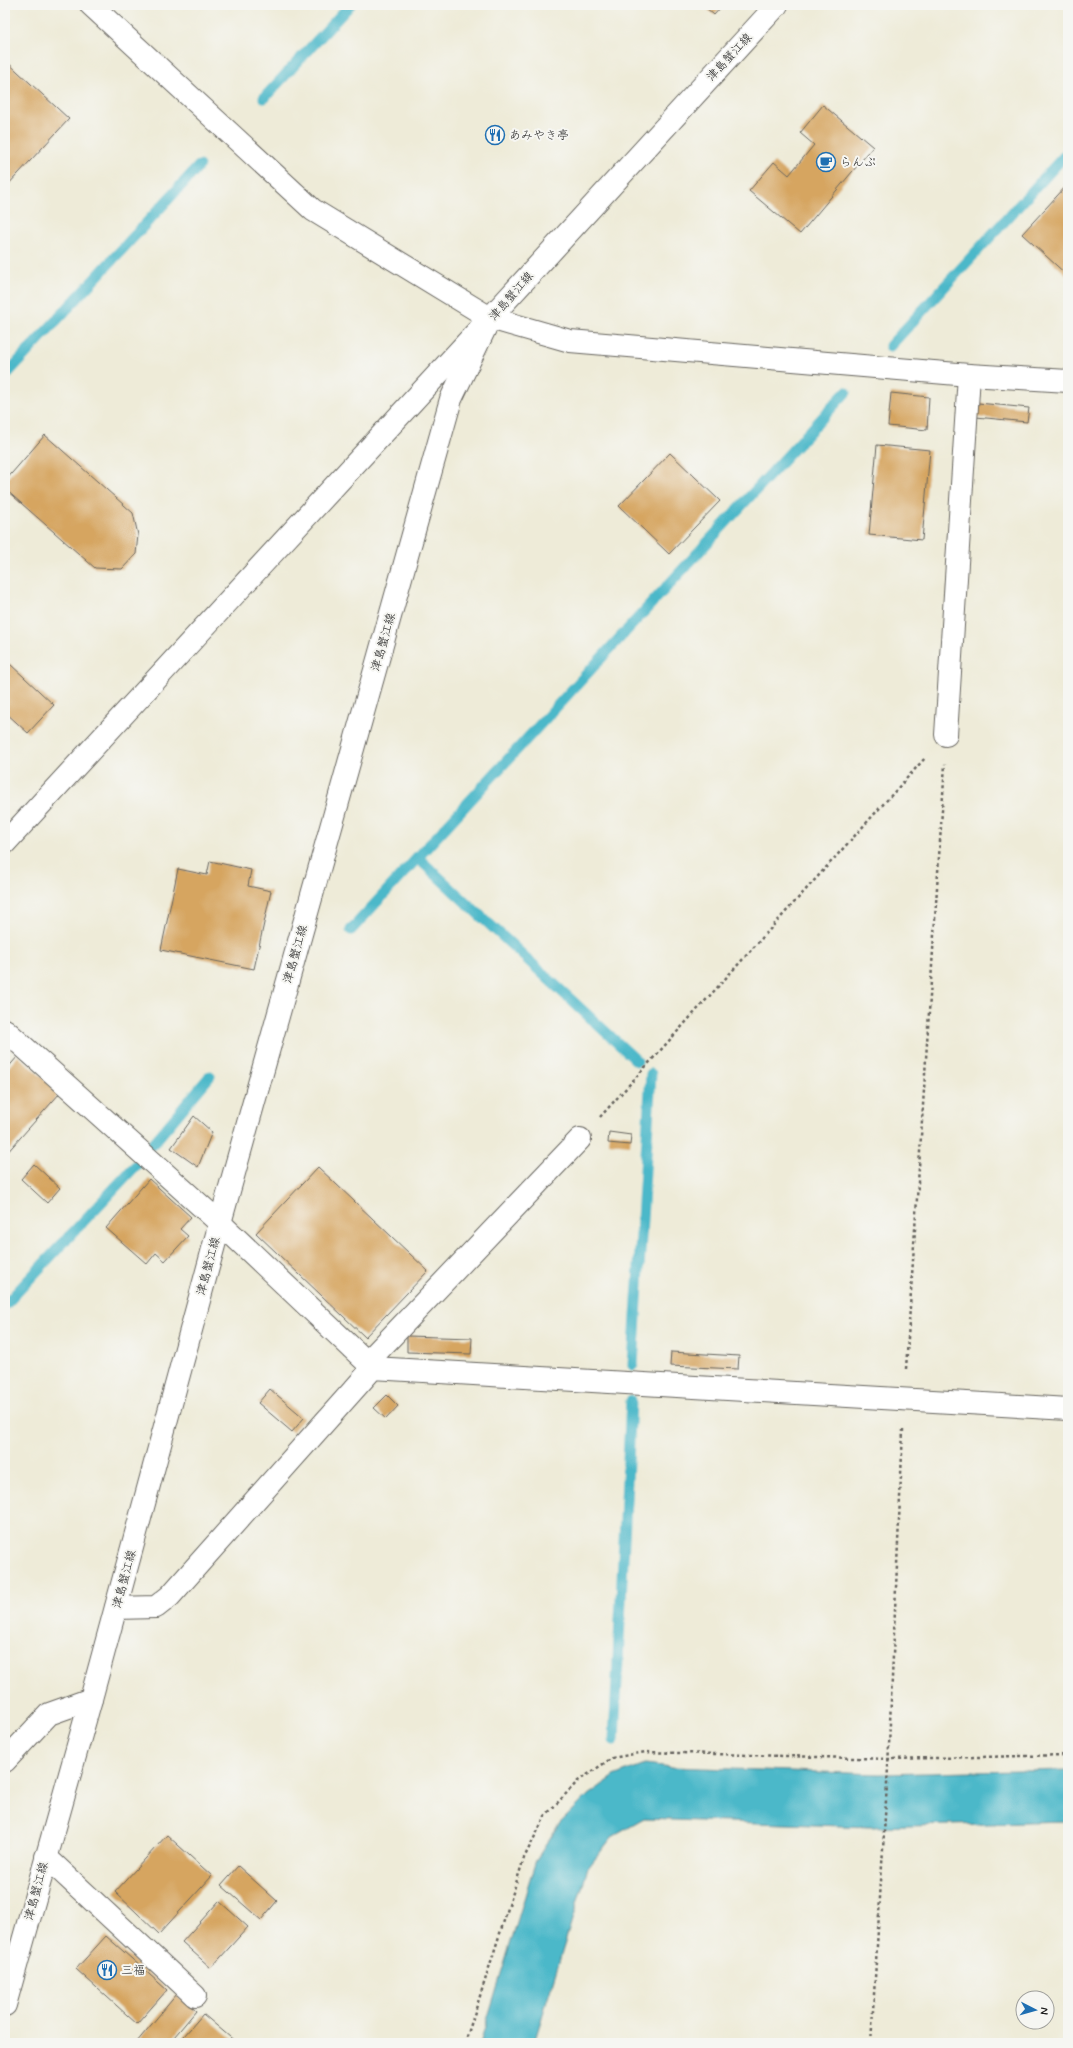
<svg xmlns="http://www.w3.org/2000/svg" width="1073" height="2048" font-family="Mynerve,'Klee One',sans-serif">
  <style>
    .water { fill: #4cb8c9; stroke: #346a72 }
    .lines { fill: none; stroke-linecap: round; stroke-linejoin: round }
    .stream { stroke: #4cb8c9; stroke-width: 11 }
    .building { fill: #d6a560 }
    .minor-casing { stroke: #66645e; stroke-width: 24 }
    .major-casing { stroke: #66645e; stroke-width: 24 }
    .path { stroke: #66645e; stroke-width: 2.5; stroke-dasharray: 3 3; stroke-linecap: butt }
    .minor { stroke: #fff; stroke-width: 22 }
    .major { stroke: #fff; stroke-width: 22 }
    .labels { text-anchor: middle; stroke-width: 4; stroke-linejoin: round; paint-order: stroke }
    .street-label { font-size: 12px; fill: #1c1c1c; stroke: #f6f6f2 }
    .poi-label { font-size: 12px; fill: #1c1c1c; stroke: #f6f6f2; text-anchor: start }
  </style>
  <rect width="100%" height="100%" fill="#f6f6f2"/>
  <filter id="ink" filterUnits="userSpaceOnUse"><feTurbulence type="fractalNoise" baseFrequency=".025" numOctaves="2"/><feDisplacementMap in="SourceGraphic" scale="8" xChannelSelector="R" yChannelSelector="G"/><feConvolveMatrix kernelMatrix="1 2 1 2 8 2 1 2 1" color-interpolation-filters="sRGB"/></filter>
  <filter id="wash" filterUnits="userSpaceOnUse"><feTurbulence type="fractalNoise" baseFrequency=".012" numOctaves="4" result="noise"/><feDisplacementMap in="SourceGraphic" scale="16" xChannelSelector="R" yChannelSelector="G"/><feGaussianBlur stdDeviation="0.9" result="paint"/><feColorMatrix in="noise" values="0 0 0 0 0 0 0 0 0 0 0 0 0 0 0 0 0 1.4 0 .05"/><feComposite in="paint" operator="in"/></filter>
  <g filter="url(#wash)">
    <rect width="100%" height="100%" fill="#eeebd8"/>
    <path class="water" d="M 645,1764 L 672,1767 L 879,1774 L 1068,1770 L 1068,1822 L 870,1827 L 644,1819 L 612,1837 L 588,1868 L 534,2043 L 480,2043 L 536,1860 L 559,1824 L 588,1795 L 616,1775 Z"/>
    <g class="lines">
      <g class="stream">
        <path d="M 264,98 L 350,5"/>
        <path d="M 890,346 L 1068,152"/>
        <path d="M 5,376 L 199,166"/>
        <path d="M 417,857 L 637,1061"/>
        <path d="M 351,930 L 846,392"/>
        <path d="M 152,1145 L 210,1076"/>
        <path d="M 5,1305 L 140,1161"/>
        <path d="M 633,1365 L 651,1074"/>
        <path d="M 614,1740 L 631,1401"/>
      </g>
    </g>
    <g id="blocks">
      <g class="building">
        <path d="M 703,5 L 723,5 L 714,15 Z"/>
        <path d="M 5,60 L 69,119 L 5,188 Z"/>
        <path d="M 823,105 L 873,147 L 800,234 L 749,191 L 774,162 L 789,175 L 814,145 L 800,133 Z"/>
        <path d="M 1068,184 L 1068,276 L 1022,234 Z"/>
        <path d="M 891,393 L 929,397 L 927,430 L 888,426 Z"/>
        <path d="M 978,403 L 1029,408 L 1027,422 L 976,417 Z"/>
        <path d="M 45,435 L 133,513 L 138,535 L 136,554 L 122,569 L 95,568 L 5,489 L 5,481 Z"/>
        <path d="M 877,445 L 930,450 L 922,540 L 869,535 Z"/>
        <path d="M 670,453 L 720,501 L 669,554 L 619,506 Z"/>
        <path d="M 10,664 L 54,705 L 28,733 L 5,712 L 5,669 Z"/>
        <path d="M 210,861 L 251,870 L 248,886 L 271,891 L 254,969 L 161,950 L 178,869 L 207,875 Z"/>
        <path d="M 18,1056 L 60,1093 L 5,1155 L 5,1071 Z"/>
        <path d="M 194,1116 L 212,1132 L 198,1167 L 171,1148 Z"/>
        <path d="M 609,1132 L 631,1135 L 630,1145 L 608,1143 Z"/>
        <path d="M 34,1164 L 60,1188 L 47,1203 L 21,1179 Z"/>
        <path d="M 318,1167 L 428,1271 L 365,1337 L 256,1233 Z"/>
        <path d="M 149,1179 L 191,1217 L 180,1229 L 188,1236 L 165,1261 L 156,1253 L 147,1264 L 106,1228 Z"/>
        <path d="M 407,1336 L 472,1338 L 471,1354 L 407,1352 Z"/>
        <path d="M 671,1352 L 739,1356 L 738,1369 L 670,1366 Z"/>
        <path d="M 270,1389 L 304,1418 L 292,1432 L 258,1403 Z"/>
        <path d="M 387,1395 L 398,1406 L 386,1419 L 374,1408 Z"/>
        <path d="M 167,1835 L 212,1876 L 159,1934 L 115,1892 Z"/>
        <path d="M 238,1866 L 277,1901 L 261,1920 L 221,1885 Z"/>
        <path d="M 219,1901 L 248,1927 L 211,1968 L 182,1942 Z"/>
        <path d="M 106,1936 L 167,1990 L 137,2024 L 76,1969 Z"/>
        <path d="M 177,1994 L 196,2011 L 169,2043 L 136,2043 Z"/>
        <path d="M 203,2014 L 237,2043 L 178,2043 Z"/>
      </g>
    </g>
  </g>
  <g filter="url(#ink)">
    <use href="#blocks" fill-opacity="0" stroke="#66645e" stroke-width="1"/>
    <g class="lines">
      <g class="minor-casing">
        <g id="minor">
          <path d="M 91,5 L 313,210 L 490,318 L 570,341 L 969,375 L 1068,381"/>
          <path d="M 946,735 L 969,375"/>
          <path d="M 5,843 L 485,323"/>
          <path d="M 5,1030 L 220,1223 L 373,1368"/>
          <path d="M 373,1368 L 374,1355 L 580,1139"/>
          <path d="M 116,1608 L 156,1607 L 170,1596 L 373,1368 L 1068,1409"/>
          <path d="M 5,1761 L 49,1714 L 91,1699"/>
          <path d="M 46,1857 L 195,1996"/>
        </g>
      </g>
      <g class="major-casing">
        <path id="major" d="M 5,2005 L 91,1699 L 220,1223 L 451,399 L 490,318 L 777,5"/>
      </g>
      <g class="path">
        <path d="M 600,1117 L 926,757"/>
        <path d="M 906,1369 L 945,764"/>
        <path d="M 465,2043 L 524,1858 L 545,1816 L 578,1781 L 612,1758 L 645,1752 L 889,1759 L 1068,1755"/>
        <path d="M 871,2043 L 888,1768 L 903,1430"/>
      </g>
      <use href="#minor" class="minor"/>
      <use href="#major" class="major"/>
    </g>
  </g>
  <defs>
    <g id="restaurant-ring" transform="scale(1)"><circle r="9.5" fill="#f6f6f2" stroke="#1f6fb2" stroke-width="1.5"/><path d="M-5-6h1v4h1v-4h1v4h1v-4h1v5L-1.5 .5V6h-2V.5L-5-1ZM5-6V6H3V1.5H1.5Q1.5-4 5-6Z" fill="#1f6fb2"/></g>
    <g id="cafe-ring" transform="scale(1)"><circle r="9.5" fill="#f6f6f2" stroke="#1f6fb2" stroke-width="1.5"/><path d="M-5.5-4.5H6V0H3Q3 3.5 0 3.5H-2.5Q-5.5 3.5-5.5 0ZM3-3.2v2h1.7v-2ZM-6 4.5H4V6H-6Z" fill="#1f6fb2"/></g>
  </defs>
  <g fill-rule="evenodd">
    <use href="#restaurant-ring" x="495" y="135"/>
    <use href="#cafe-ring" x="826" y="162"/>
    <use href="#restaurant-ring" x="107" y="1970"/>
  </g>
  <g class="labels">
    <g class="street-label">
      <text transform="translate(729 57) rotate(-47)" y="4">津島蟹江線</text>
      <text transform="translate(511 296) rotate(-49)" y="4">津島蟹江線</text>
      <text transform="translate(383 642) rotate(-74)" y="4">津島蟹江線</text>
      <text transform="translate(295 954) rotate(-74)" y="4">津島蟹江線</text>
      <text transform="translate(208 1266) rotate(-75)" y="4">津島蟹江線</text>
      <text transform="translate(124 1579) rotate(-75)" y="4">津島蟹江線</text>
      <text transform="translate(36 1891) rotate(-75)" y="4">津島蟹江線</text>
    </g>
    <g class="poi-label">
      <text x="509" y="139">あみやき亭</text>
      <text x="840" y="166">らんぷ</text>
      <text x="121" y="1974">三福</text>
    </g>
  </g>
  <rect width="1073" height="2048" fill="none" stroke="#f6f6f2" stroke-width="20"/>
  <g transform="translate(1035 2010) rotate(96)"><circle r="19" fill="#f6f6f2" stroke="#9f9f9c"/>
  <path d="M0-3L7 15L0 10L-7 15Z" fill="#1f6fb2"/>
  <text y="-6" font-size="11" font-weight="bold" text-anchor="middle" fill="#1c1c1c">N</text>
  </g>
</svg>
